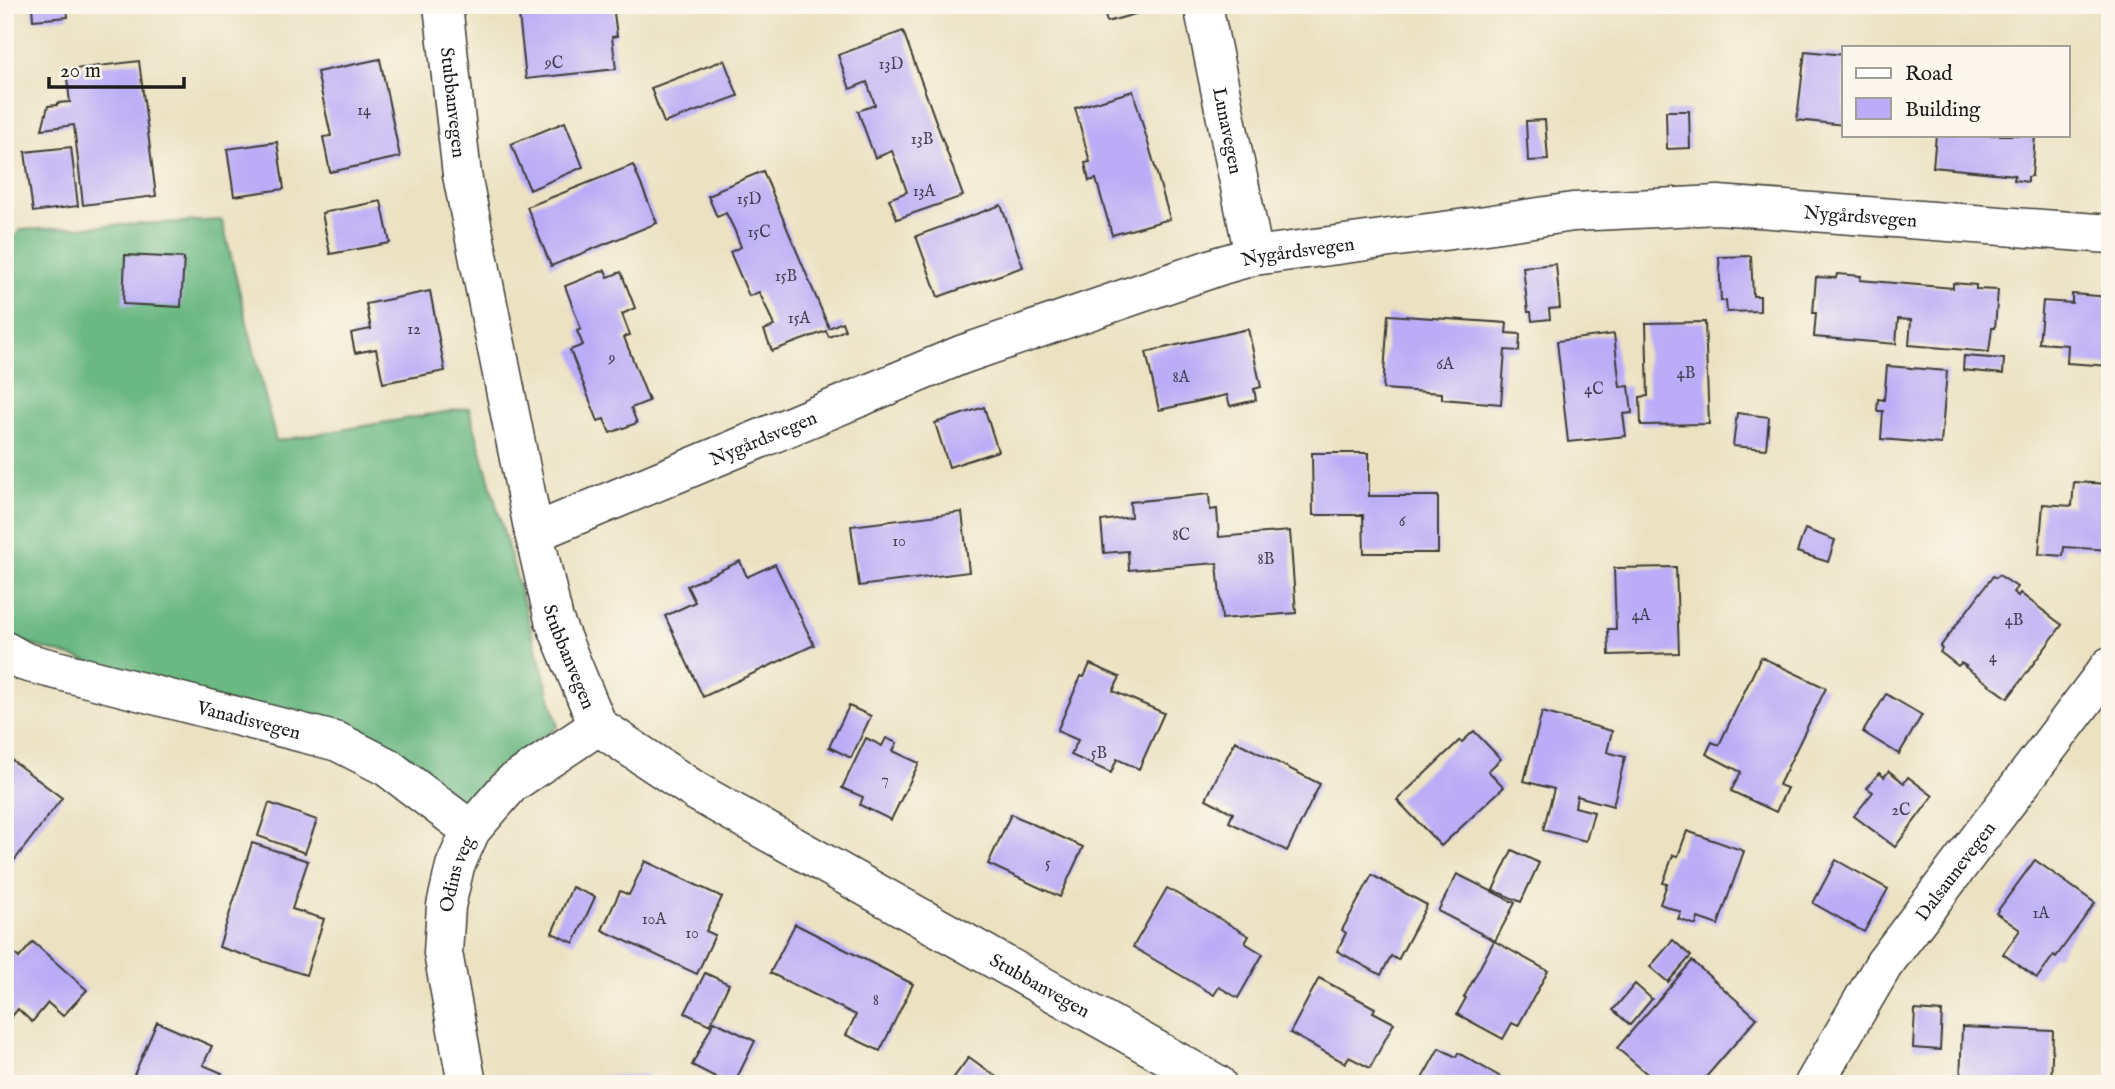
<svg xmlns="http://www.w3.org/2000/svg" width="2115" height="1089" font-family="'IM FELL English',serif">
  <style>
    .forest { fill: #6ab882; stroke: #436a4f; stroke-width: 2 }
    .building { fill: #baacf6 }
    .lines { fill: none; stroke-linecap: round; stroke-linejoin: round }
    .minor-casing { stroke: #3b3a35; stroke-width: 41 }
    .minor { stroke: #fff; stroke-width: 38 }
    .labels { text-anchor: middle; stroke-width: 6; stroke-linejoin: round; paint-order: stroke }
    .number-label { font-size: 16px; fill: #444052 }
    .street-label { font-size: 19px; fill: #1c1c1c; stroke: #fbf7ec }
  </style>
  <rect width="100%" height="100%" fill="#fbf7ec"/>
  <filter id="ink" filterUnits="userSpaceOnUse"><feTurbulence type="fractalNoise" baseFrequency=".0143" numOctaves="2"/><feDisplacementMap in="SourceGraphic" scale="14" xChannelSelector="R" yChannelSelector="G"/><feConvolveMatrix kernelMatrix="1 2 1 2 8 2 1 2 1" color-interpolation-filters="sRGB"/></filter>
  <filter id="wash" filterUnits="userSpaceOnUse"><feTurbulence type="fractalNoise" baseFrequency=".00686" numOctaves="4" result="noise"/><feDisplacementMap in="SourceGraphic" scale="28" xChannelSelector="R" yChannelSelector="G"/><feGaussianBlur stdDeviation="1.57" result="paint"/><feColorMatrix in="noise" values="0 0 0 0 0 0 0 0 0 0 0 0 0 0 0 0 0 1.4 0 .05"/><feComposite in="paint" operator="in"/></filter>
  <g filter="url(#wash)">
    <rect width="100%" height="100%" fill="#ece2c2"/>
    <path class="forest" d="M 222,220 L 276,441 L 469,408 L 558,726 L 454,810 L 329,732 L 5,637 L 5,250 L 20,230 Z"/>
    <g id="blocks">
      <g class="building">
        <path d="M 32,5 L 67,5 L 68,17 L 33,20 Z"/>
        <path d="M 539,5 L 578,5 L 578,8 L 613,5 L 617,36 L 612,37 L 616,69 L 526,79 L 519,15 L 540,12 Z"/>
        <path d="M 1102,5 L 1140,5 L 1142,12 L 1107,22 Z"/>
        <path d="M 903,31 L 963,196 L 897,219 L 889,199 L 907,192 L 900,172 L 892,151 L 875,158 L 858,111 L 875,105 L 867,82 L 850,89 L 838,55 Z"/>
        <path d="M 1805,51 L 1844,55 L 1844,125 L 1797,120 Z"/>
        <path d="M 380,59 L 400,157 L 330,172 L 323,137 L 331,136 L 317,72 Z"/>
        <path d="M 724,60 L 738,96 L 664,123 L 651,88 Z"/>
        <path d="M 139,61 L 156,196 L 83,205 L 74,125 L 42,129 L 48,106 L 57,105 L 57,103 L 70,102 L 66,70 Z"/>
        <path d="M 1133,91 L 1170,219 L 1112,235 L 1096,179 L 1089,181 L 1085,163 L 1090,162 L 1075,108 Z"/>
        <path d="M 1666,111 L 1689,111 L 1690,148 L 1667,149 Z"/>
        <path d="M 1545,120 L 1548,160 L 1528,161 L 1526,121 Z"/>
        <path d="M 565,122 L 583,167 L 530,190 L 511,144 Z"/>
        <path d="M 1936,135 L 2035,135 L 2032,176 L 2028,177 L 2028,182 L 2014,180 L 2015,175 L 1933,167 Z"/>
        <path d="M 277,142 L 284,189 L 234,196 L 227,149 Z"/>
        <path d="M 71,147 L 78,206 L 33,212 L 25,152 Z"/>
        <path d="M 633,165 L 657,223 L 551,266 L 527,207 Z"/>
        <path d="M 763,171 L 829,328 L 842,322 L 845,330 L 829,337 L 826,331 L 772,351 L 764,330 L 774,326 L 767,309 L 759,292 L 749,296 L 730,252 L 741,247 L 734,229 L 726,213 L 717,217 L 708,196 L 718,192 L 717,190 Z"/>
        <path d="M 381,201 L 390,243 L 330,254 L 322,213 Z"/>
        <path d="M 1001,205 L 1023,267 L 938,297 L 916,236 Z"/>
        <path d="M 125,255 L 184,258 L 181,307 L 123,304 Z"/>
        <path d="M 1751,256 L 1753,296 L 1760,296 L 1760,311 L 1727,312 L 1726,301 L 1721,301 L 1719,257 Z"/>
        <path d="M 1556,264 L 1560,308 L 1549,309 L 1550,319 L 1532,321 L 1531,312 L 1528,312 L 1523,267 Z"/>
        <path d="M 605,270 L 608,277 L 621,272 L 635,308 L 622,314 L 630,335 L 624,337 L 649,401 L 631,408 L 637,423 L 610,433 L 604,419 L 598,421 L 570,350 L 583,345 L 577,331 L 581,329 L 565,286 Z"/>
        <path d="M 1837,274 L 1861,276 L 1860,280 L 1953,288 L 1953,283 L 1976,285 L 1976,289 L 1998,290 L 1995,328 L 1992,328 L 1989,352 L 1909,345 L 1911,320 L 1898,319 L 1896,344 L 1814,337 L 1816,313 L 1813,313 L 1816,277 L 1836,278 Z"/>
        <path d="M 430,291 L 445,371 L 383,383 L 376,349 L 355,353 L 351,333 L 371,329 L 366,304 Z"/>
        <path d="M 2072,294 L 2110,297 L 2110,366 L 2067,363 L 2068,345 L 2039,343 L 2043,301 L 2072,303 Z"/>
        <path d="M 1388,315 L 1507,323 L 1506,333 L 1520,334 L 1519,351 L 1505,350 L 1501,404 L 1442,399 L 1442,393 L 1383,389 Z"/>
        <path d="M 1705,322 L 1709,424 L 1641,425 L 1640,397 L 1648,396 L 1646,323 Z"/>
        <path d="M 1248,329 L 1261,387 L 1254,389 L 1256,400 L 1230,406 L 1227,395 L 1159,410 L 1146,352 Z"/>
        <path d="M 1614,334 L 1620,387 L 1629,386 L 1632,413 L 1623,414 L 1626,436 L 1568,442 L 1557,341 Z"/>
        <path d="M 1964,356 L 2004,359 L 2003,374 L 1963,370 Z"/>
        <path d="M 1887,366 L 1947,371 L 1941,444 L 1881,439 L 1883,411 L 1877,411 L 1878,399 L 1884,400 Z"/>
        <path d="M 984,407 L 998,451 L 949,467 L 935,423 Z"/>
        <path d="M 1737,413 L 1769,417 L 1766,449 L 1733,446 Z"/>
        <path d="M 1312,453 L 1369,453 L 1369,496 L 1438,496 L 1438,553 L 1364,553 L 1363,515 L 1313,515 Z"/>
        <path d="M 2074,482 L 2110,484 L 2110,550 L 2064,547 L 2063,556 L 2039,554 L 2043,504 L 2072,506 Z"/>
        <path d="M 1209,494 L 1210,510 L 1217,509 L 1219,537 L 1290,531 L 1296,613 L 1222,619 L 1217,563 L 1129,570 L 1128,551 L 1104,553 L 1101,521 L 1131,517 L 1130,502 Z"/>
        <path d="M 962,512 L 969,572 L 859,586 L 851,526 Z"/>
        <path d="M 1805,529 L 1835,540 L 1828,562 L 1797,552 Z"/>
        <path d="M 740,561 L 747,577 L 775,564 L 814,645 L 703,697 L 665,616 L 695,602 L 687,586 Z"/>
        <path d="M 1676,567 L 1679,653 L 1609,655 L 1608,629 L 1616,629 L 1614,568 Z"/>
        <path d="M 1999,575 L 2017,587 L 2013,592 L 2018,596 L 2020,593 L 2062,625 L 2008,698 L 1965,667 L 1966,666 L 1961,663 L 1958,666 L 1940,652 L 1942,649 L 1940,647 L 1993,576 L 1996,578 Z"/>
        <path d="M 1761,657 L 1826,688 L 1779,785 L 1787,788 L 1776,812 L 1731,791 L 1741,772 L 1706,754 L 1712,742 L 1719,745 Z"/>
        <path d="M 1090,664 L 1120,677 L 1113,691 L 1164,713 L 1139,769 L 1117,759 L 1111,773 L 1071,755 L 1078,740 L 1057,731 L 1081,676 L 1084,677 Z"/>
        <path d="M 1886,694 L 1922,715 L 1899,754 L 1863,732 Z"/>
        <path d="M 849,706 L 871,716 L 851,758 L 829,747 Z"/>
        <path d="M 1542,712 L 1612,731 L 1607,752 L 1625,757 L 1613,806 L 1577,796 L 1575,807 L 1594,812 L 1586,841 L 1543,830 L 1554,789 L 1524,781 Z"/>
        <path d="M 1474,731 L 1501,759 L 1488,771 L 1504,787 L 1441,846 L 1397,800 L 1459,741 L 1462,742 Z"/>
        <path d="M 866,738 L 882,746 L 886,738 L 897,743 L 893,751 L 919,763 L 891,820 L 860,805 L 863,797 L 842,788 Z"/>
        <path d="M 1235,741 L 1320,784 L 1287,851 L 1229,822 L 1233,813 L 1206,799 Z"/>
        <path d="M 5,755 L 62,798 L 7,870 L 5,869 Z"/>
        <path d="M 1889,771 L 1904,783 L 1908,777 L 1933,796 L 1895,847 L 1854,816 L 1873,792 L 1867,788 L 1879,773 L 1884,777 Z"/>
        <path d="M 269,803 L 317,820 L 305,853 L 258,836 Z"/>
        <path d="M 1011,814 L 1083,847 L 1060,897 L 988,864 Z"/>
        <path d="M 1687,831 L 1744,851 L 1718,925 L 1698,918 L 1696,925 L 1678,919 L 1681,912 L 1660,904 L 1667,884 L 1663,883 L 1673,855 L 1678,856 Z"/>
        <path d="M 252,843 L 308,861 L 292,909 L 324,919 L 306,975 L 219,947 Z"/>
        <path d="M 1512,850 L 1539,863 L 1521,902 L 1493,890 Z"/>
        <path d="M 1836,860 L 1888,889 L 1864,932 L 1813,903 Z"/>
        <path d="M 2035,860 L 2095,903 L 2056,957 L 2054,955 L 2037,978 L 2003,954 L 2020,930 L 1996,913 Z"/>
        <path d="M 645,861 L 722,897 L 706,931 L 715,935 L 697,974 L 602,930 L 620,891 L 629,895 Z"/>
        <path d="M 1457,874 L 1515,903 L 1495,941 L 1438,911 Z"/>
        <path d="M 1372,875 L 1427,905 L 1398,960 L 1391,956 L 1381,975 L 1337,951 L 1346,933 L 1342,930 Z"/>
        <path d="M 572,887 L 595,897 L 574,943 L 552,933 Z"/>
        <path d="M 1167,888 L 1249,936 L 1245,943 L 1263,954 L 1238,998 L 1219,987 L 1214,995 L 1133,947 Z"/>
        <path d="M 795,924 L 913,984 L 880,1051 L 846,1035 L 856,1015 L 770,973 Z"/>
        <path d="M 1673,940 L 1691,956 L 1668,982 L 1650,967 Z"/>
        <path d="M 1494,941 L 1548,971 L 1518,1026 L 1512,1023 L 1503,1039 L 1457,1014 L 1466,998 L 1464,997 Z"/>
        <path d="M 33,942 L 87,990 L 63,1016 L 48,1003 L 32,1022 L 18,1009 L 8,1021 L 5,1018 L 5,952 L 9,948 L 19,958 Z"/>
        <path d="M 1692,961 L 1757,1018 L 1700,1084 L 1659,1084 L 1617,1048 Z"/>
        <path d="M 705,973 L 729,984 L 710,1025 L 685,1013 Z"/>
        <path d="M 1319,978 L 1375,1008 L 1373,1012 L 1394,1023 L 1370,1068 L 1349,1057 L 1345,1063 L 1290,1033 Z"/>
        <path d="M 1635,984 L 1652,999 L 1630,1025 L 1613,1010 Z"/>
        <path d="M 1915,1010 L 1942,1012 L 1940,1050 L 1913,1048 Z"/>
        <path d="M 714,1021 L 755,1041 L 734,1084 L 729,1084 L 692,1065 Z"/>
        <path d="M 157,1022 L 212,1046 L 203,1065 L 222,1073 L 217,1084 L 130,1084 Z"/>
        <path d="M 1962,1027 L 2053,1031 L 2051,1084 L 1960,1084 Z"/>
        <path d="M 1439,1048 L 1456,1057 L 1458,1053 L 1513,1084 L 1419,1084 Z"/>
        <path d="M 969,1057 L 1006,1084 L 949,1084 Z"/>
        <path d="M 648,1075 L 648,1084 L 598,1084 L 598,1076 Z"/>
      </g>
    </g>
  </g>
  <g filter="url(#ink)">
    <use href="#blocks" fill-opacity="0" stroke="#3b3a35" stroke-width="2"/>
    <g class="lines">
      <g class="minor-casing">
        <g id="minor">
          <path id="s1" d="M 443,5 L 462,175 L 534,533 L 554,620 L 598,726 L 697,792 L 1217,1084"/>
          <path id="s2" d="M 1203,5 L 1254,256"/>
          <path id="s3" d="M 534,533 L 961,355 L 1222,265 L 1254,256 L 1466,228 L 1573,212 L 1718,205 L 2110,234"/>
          <path id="s4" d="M 5,651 L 25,662 L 338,742 L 387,767 L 471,830"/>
          <path id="s5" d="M 467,1084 L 443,953 L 446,906 L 455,866 L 471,830 L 511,784 L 598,726"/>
          <path id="s6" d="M 1814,1084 L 1884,964 L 2110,666"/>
        </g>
      </g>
      <use href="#minor" class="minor"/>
    </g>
  </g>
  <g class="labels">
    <g class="number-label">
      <text x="554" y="68">9C</text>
      <text x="891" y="69">13D</text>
      <text x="364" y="115">14</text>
      <text x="922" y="144">13B</text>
      <text x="924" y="196">13A</text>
      <text x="749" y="204">15D</text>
      <text x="759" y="237">15C</text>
      <text x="786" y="281">15B</text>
      <text x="799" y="323">15A</text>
      <text x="414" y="334">12</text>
      <text x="612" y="363">9</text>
      <text x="1445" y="369">6A</text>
      <text x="1686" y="378">4B</text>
      <text x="1181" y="382">8A</text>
      <text x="1594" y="394">4C</text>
      <text x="1402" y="526">6</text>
      <text x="1181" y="540">8C</text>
      <text x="899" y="546">10</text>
      <text x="1266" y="564">8B</text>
      <text x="1641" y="620">4A</text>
      <text x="2014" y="625">4B</text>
      <text x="1993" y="662">4</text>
      <text x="1099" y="758">5B</text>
      <text x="885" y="784">7</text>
      <text x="1901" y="815">2C</text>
      <text x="1048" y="868">5</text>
      <text x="2041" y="918">1A</text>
      <text x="654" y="924">10A</text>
      <text x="692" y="938">10</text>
      <text x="876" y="1005">8</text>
    </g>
    <g class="street-label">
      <text dy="7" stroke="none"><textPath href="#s1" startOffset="98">Stubbanvegen</textPath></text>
      <text dy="7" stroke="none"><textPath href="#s2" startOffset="128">Lunavegen</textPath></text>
      <text dy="7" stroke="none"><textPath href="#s3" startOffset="1382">Nygårdsvegen</textPath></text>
      <text dy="7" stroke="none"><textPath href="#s3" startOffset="816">Nygårdsvegen</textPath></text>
      <text dy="7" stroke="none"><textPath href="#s3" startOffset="248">Nygårdsvegen</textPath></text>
      <text dy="7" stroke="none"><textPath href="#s1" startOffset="665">Stubbanvegen</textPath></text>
      <text dy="7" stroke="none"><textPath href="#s4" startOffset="254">Vanadisvegen</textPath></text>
      <text dy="7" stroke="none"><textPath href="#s6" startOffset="256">Dalsaunevegen</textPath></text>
      <text dy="7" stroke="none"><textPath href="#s5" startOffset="214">Odins veg</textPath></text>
      <text dy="7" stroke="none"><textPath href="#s1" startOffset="1253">Stubbanvegen</textPath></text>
    </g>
  </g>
  <rect width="2115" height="1089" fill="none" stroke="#fbf7ec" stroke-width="28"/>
  <rect x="1842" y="46" width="228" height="91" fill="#fbf7ec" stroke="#a29f99" stroke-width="2"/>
  <rect x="1856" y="68" width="35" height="10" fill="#ffffff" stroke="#a29f99" stroke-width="2"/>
  <text x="1905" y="80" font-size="21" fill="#1c1c1c">Road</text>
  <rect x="1856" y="98" width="35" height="21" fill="#baacf6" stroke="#a29f99" stroke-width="2"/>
  <text x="1905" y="116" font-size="21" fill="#1c1c1c">Building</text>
  <path d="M49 77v10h135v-10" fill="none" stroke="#1c1c1c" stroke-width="3.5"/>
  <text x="60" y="77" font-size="21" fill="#1c1c1c" stroke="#fbf7ec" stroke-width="5" paint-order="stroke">20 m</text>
</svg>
